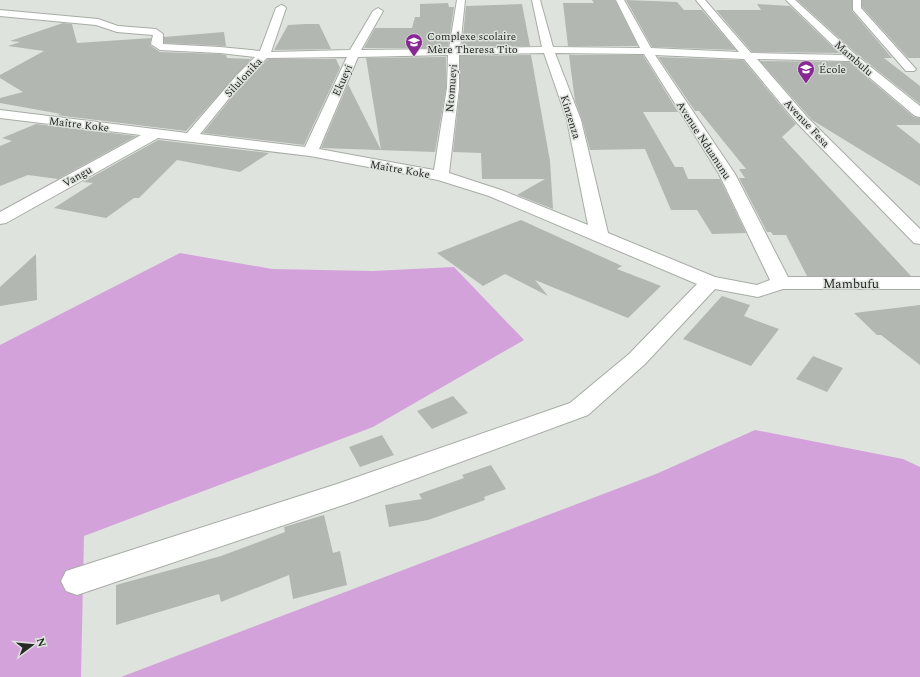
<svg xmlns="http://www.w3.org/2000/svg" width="920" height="677" font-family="Spectral,serif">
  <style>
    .green { fill: #d4a2da }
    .building { fill: #b2b7b1 }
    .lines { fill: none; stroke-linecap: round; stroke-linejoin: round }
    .street-casing { stroke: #a7aca5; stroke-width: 2 }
    .street { fill: #fff; fill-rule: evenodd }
    .labels { text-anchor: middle; stroke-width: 3; stroke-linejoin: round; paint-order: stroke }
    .far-poi-label { font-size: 11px; fill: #272927; stroke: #dee3dd; text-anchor: start }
    .far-street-label { font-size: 11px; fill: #272927; stroke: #dee3dd }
    .street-label { font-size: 13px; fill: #272927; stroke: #dee3dd }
  </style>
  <rect width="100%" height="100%" fill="#dee3dd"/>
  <g class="green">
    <path d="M 180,253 L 272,269 L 372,271 L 454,267 L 524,340 L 373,427 L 84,536 L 81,677 L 0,677 L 0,345 Z"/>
    <path d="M 755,430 L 903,459 L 920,467 L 920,677 L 121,677 L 656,474 Z"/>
  </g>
  <g class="building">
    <path d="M 592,0 L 615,0 L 638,46 L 568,46 L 563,3 L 594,3 Z"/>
    <path d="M 626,0 L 677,2 L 684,10 L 702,10 L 736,50 L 652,47 Z"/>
    <path d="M 797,0 L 852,0 L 852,11 L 892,58 L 884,58 L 920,86 L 920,104 L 858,55 Z"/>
    <path d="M 862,0 L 920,0 L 920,58 L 908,58 L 862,7 Z"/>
    <path d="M 448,3 L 449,7 L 454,7 L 448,48 L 364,48 L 375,28 L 412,28 L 415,17 L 420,17 L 420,4 Z"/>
    <path d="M 522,4 L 530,46 L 462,46 L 466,6 Z"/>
    <path d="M 757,4 L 790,6 L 839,53 L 752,52 L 716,10 L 761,10 Z"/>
    <path d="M 63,23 L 72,24 L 77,43 L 151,38 L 150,45 L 160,52 L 220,54 L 226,55 L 227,58 L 251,59 L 186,131 L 56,115 L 61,114 L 0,103 L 0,98 L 23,92 L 0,78 L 0,75 L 44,51 L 8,46 L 20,42 L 10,41 Z"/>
    <path d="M 306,24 L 319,24 L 331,49 L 274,50 L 288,25 Z"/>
    <path d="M 224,32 L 226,46 L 164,43 L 164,37 Z"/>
    <path d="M 531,55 L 550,161 L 553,209 L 517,195 L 545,179 L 482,179 L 481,153 L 453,152 L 460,88 L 460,56 Z"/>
    <path d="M 569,55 L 643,55 L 678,112 L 643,112 L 675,167 L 683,167 L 688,179 L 720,179 L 746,233 L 712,234 L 697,210 L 671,210 L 645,149 L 590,150 L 582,120 L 575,101 Z"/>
    <path d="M 446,57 L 446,88 L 435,152 L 321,148 L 348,84 L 381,150 L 366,58 Z"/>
    <path d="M 658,57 L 743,60 L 796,124 L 782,137 L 911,276 L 807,276 L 786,235 L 773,235 L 771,232 L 767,232 L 739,178 L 745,178 L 739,169 L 746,169 L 699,111 L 695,111 Z"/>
    <path d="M 268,59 L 336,59 L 340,68 L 304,145 L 203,133 L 245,81 Z"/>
    <path d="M 760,61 L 849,62 L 914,117 L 920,118 L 920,125 L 896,125 L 920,144 L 920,186 L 812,120 Z"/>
    <path d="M 36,124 L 136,136 L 58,179 L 28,175 L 0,186 L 0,146 L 12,141 L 2,138 Z"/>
    <path d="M 158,140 L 269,153 L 240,172 L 177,160 L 139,198 L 134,198 L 106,218 L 54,208 L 93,183 L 83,182 Z"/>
    <path d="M 521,220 L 622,266 L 617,269 L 661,286 L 628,318 L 535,280 L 548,296 L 505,274 L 483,286 L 437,253 Z"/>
    <path d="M 36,254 L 37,300 L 0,306 L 0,287 Z"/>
    <path d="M 722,296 L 750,305 L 744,316 L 779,329 L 751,366 L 683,339 Z"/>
    <path d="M 920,305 L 920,365 L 881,335 L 877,335 L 854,313 Z"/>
    <path d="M 813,356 L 843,368 L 827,392 L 796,379 Z"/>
    <path d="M 453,396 L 468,413 L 432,429 L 417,411 Z"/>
    <path d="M 382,435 L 394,455 L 360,467 L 349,447 Z"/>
    <path d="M 491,465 L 506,489 L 484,497 L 485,500 L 428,520 L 389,527 L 385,505 L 422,499 L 419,494 L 464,478 L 462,475 Z"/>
    <path d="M 324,515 L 333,553 L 340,551 L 347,585 L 293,599 L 289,575 L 221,602 L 219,594 L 116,625 L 116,585 L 221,556 L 285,532 L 284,527 Z"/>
  </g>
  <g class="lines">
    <g class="street-casing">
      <g id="street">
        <path d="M 457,0 L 465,0 L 460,48 L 542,47 L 532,0 L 540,0 L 553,47 L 640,48 L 616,0 L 624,0 L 651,48 L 739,52 L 696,0 L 705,0 L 751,53 L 843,55 L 786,0 L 795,0 L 857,56 L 920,106 L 920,117 L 915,116 L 850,61 L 757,59 L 808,118 L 920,229 L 920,244 L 914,243 L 798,124 L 744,59 L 655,55 L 735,174 L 788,277 L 920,277 L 920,289 L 783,289 L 758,297 L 715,289 L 645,364 L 588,415 L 355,501 L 77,595 L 66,591 L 61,581 L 66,571 L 337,484 L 570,403 L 629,354 L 697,284 L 489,196 L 438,180 L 310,156 L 158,138 L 6,223 L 0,224 L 0,212 L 141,135 L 0,118 L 0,110 L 187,133 L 236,76 L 255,57 L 220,53 L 160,50 L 151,44 L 153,35 L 117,32 L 96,25 L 0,16 L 0,10 L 98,19 L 118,26 L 156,29 L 163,34 L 163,44 L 220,47 L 260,51 L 276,8 L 281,5 L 284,6 L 286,8 L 271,52 L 350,50 L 373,11 L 378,8 L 383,11 L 361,50 L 449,49 ZM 544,53 L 567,120 L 588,225 L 501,190 L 449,173 L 459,88 L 459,55 ZM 555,53 L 644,54 L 719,174 L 770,280 L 757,285 L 715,277 L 608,233 L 581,120 ZM 448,55 L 447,88 L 434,170 L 319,149 L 358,57 ZM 347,57 L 305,147 L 200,134 L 244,80 L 267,58 Z"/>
        <path d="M 853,0 L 861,0 L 861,8 L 914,67 L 916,69 L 914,71 L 906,71 L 853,10 Z"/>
      </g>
    </g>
    <use href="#street" class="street"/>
  </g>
  <defs>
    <g id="school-pin" transform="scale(0.9)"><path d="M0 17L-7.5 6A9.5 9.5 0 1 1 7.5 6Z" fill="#872893" stroke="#dee3dd"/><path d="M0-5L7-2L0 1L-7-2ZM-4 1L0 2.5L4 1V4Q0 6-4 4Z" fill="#fff"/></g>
  </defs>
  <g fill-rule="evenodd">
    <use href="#school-pin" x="414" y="42"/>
    <use href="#school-pin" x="806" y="69"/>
  </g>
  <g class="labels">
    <g class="far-poi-label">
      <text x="427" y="40">Complexe scolaire<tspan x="427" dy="13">Mère Theresa Tito</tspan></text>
      <text x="819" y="73">École</text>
    </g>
    <g class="far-street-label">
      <text transform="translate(854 58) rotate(41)" y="4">Mambulu</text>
      <text transform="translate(243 77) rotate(-47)" y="4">Silulonika</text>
      <text transform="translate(342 80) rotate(-66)" y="4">Ekueyi</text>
      <text transform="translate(451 88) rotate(-85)" y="4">Ntomueyi</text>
      <text transform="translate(571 117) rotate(73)" y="4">Kinzenza</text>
      <text transform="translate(807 123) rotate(47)" y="4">Avenue Fesa</text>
      <text transform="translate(79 124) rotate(7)" y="4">Maître Koke</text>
      <text transform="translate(704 140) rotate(57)" y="4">Avenue Nduanunu</text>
      <text transform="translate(400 169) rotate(10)" y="4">Maître Koke</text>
      <text transform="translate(77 176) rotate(-29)" y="4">Vangu</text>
    </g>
    <g class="street-label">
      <text x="851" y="288">Mambufu</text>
    </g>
  </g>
  <g transform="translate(32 645) rotate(74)" stroke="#dee3dd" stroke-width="3" paint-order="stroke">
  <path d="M0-3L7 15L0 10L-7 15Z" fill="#272927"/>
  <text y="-6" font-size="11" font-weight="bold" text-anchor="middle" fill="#272927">N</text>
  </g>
</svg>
